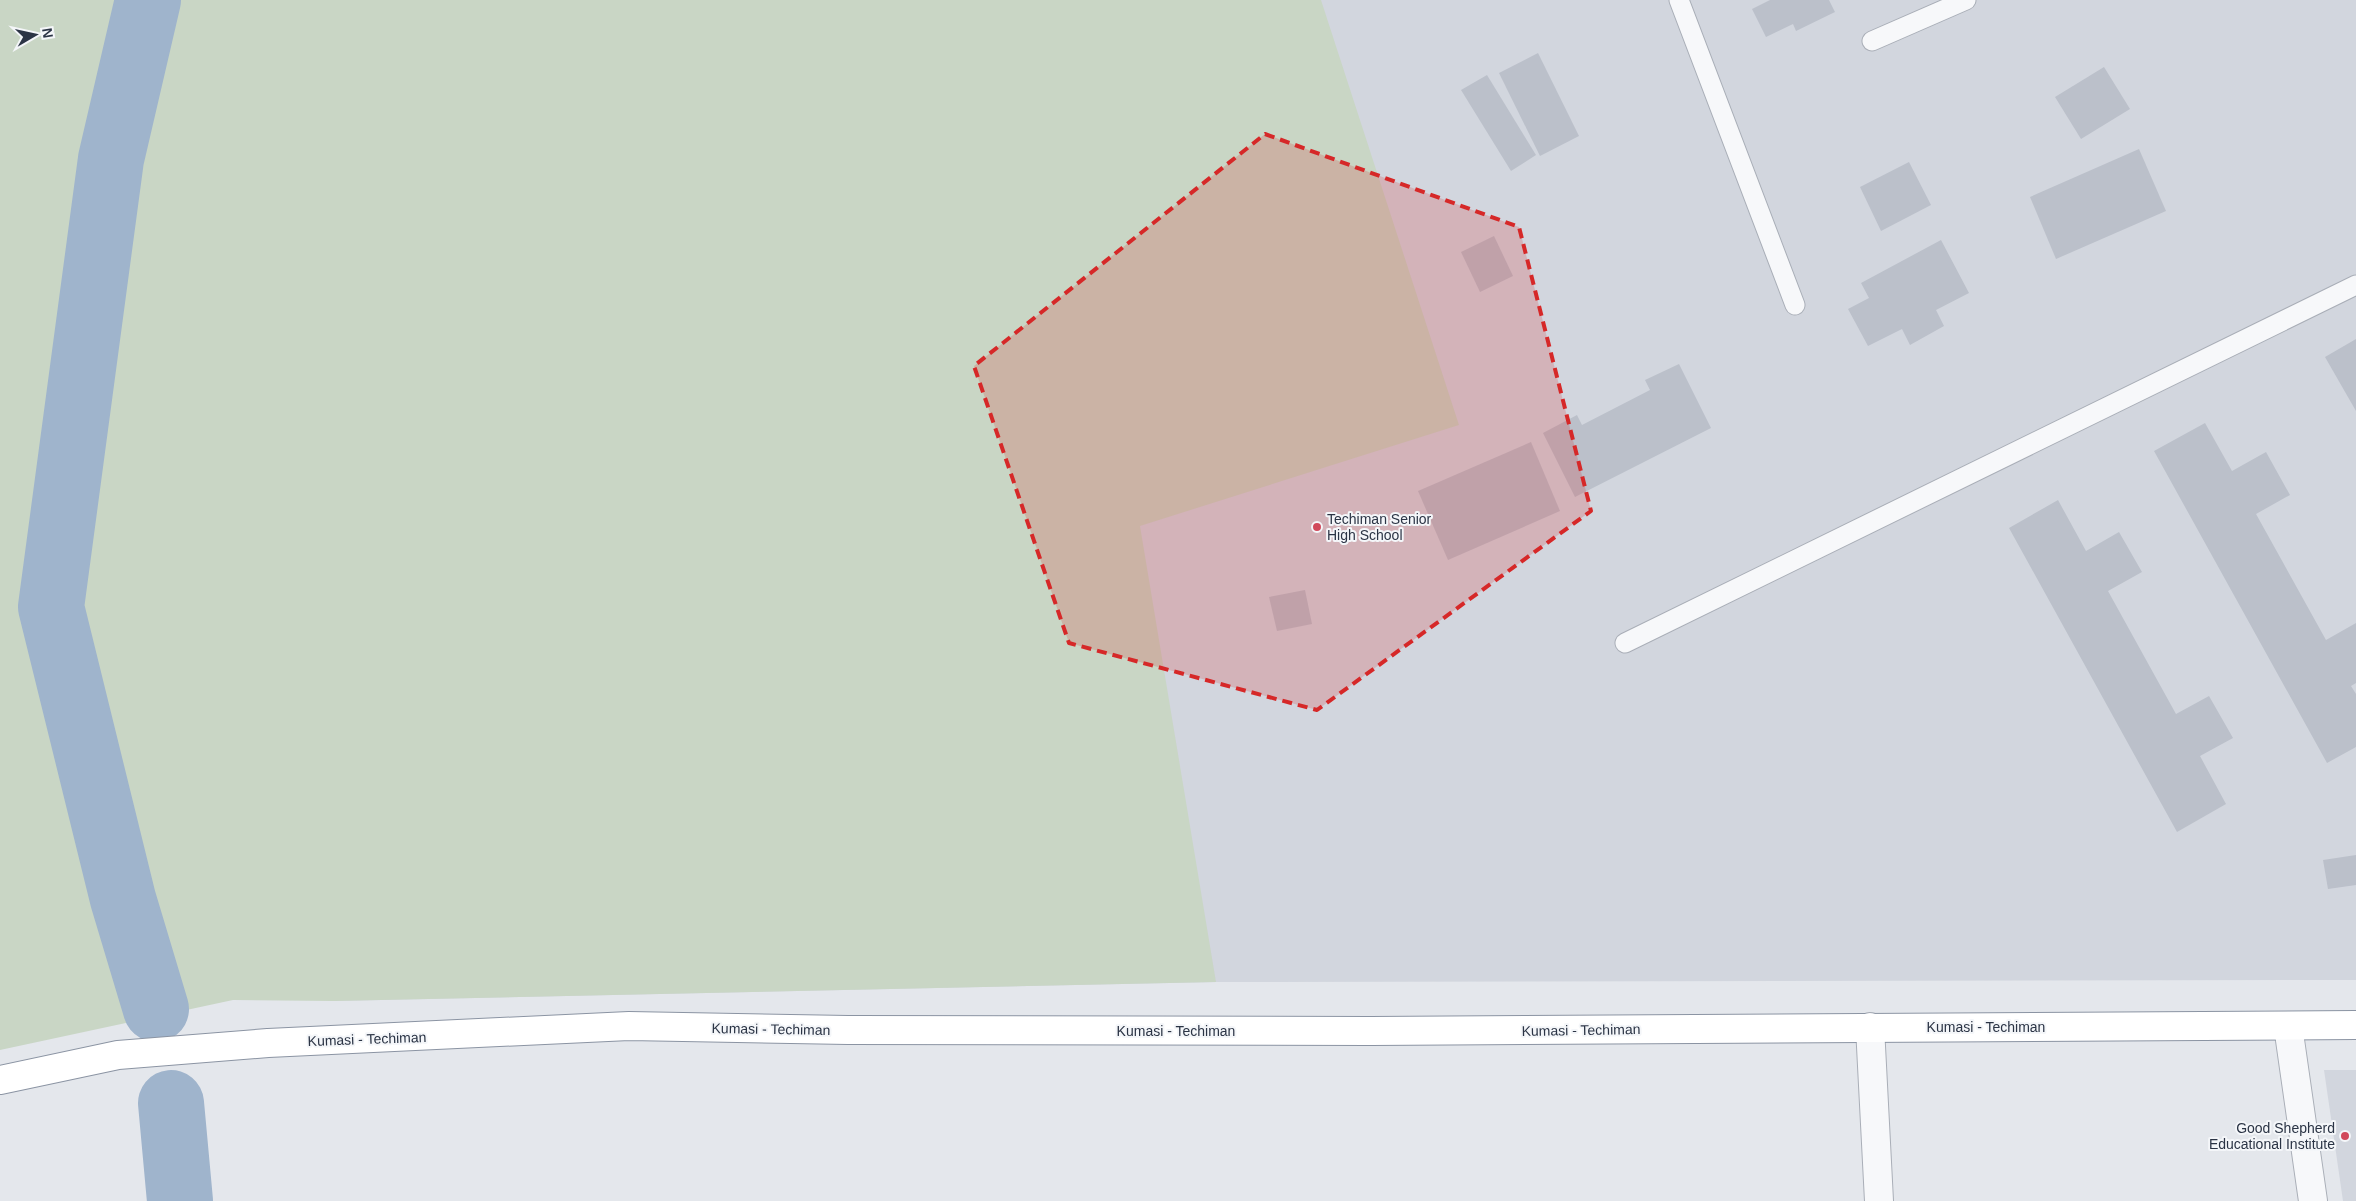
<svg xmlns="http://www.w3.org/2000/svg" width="2356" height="1201" font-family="Arial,sans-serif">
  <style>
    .built { fill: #d2d6de }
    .green { fill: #c9d6c5 }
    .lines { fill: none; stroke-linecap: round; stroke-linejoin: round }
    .river { stroke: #9fb4cc; stroke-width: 66 }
    .building { fill: #bbc0ca }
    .lane-casing { stroke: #a9aeb7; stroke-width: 21 }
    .street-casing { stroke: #a9aeb7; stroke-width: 30 }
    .highway-casing { stroke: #8b94a3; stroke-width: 30 }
    .lane { stroke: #f7f8fa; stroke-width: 19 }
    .street { stroke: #f7f8fa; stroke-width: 28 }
    .highway { stroke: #fff; stroke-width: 28 }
    .marked { fill: #d62828; fill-opacity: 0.2; stroke: #d62828; stroke-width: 4; stroke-dasharray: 10 6; stroke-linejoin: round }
    .poi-dot { fill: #d1495b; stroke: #f4f6f9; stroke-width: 2 }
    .labels { text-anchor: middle; stroke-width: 4; stroke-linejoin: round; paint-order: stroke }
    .poi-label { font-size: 14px; fill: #2b3445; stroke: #f4f6f9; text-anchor: start }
    .street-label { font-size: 14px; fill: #2b3445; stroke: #f4f6f9 }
  </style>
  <rect width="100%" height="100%" fill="#e4e7ec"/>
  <g class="built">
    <path d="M 298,0 L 2356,0 L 2356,980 L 1216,982 L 334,1001 Z"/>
    <path d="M 2324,1070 L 2356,1070 L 2356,1201 L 2343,1201 Z"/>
  </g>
  <path class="green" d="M 0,0 L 1321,0 L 1459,425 L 1140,526 L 1216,982 L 334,1001 L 233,1000 L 0,1050 Z"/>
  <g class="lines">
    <g class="river">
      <path d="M 148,0 L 111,159 L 51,607 L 123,899 L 156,1009"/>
      <path d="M 171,1103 L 180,1201"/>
    </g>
  </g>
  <g class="building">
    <path d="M 1770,0 L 1829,0 L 1835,12 L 1796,31 L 1793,24 L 1766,37 L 1752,9 Z"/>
    <path d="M 1538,53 L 1579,136 L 1540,156 L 1499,73 Z"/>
    <path d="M 2104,67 L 2130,109 L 2081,139 L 2055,97 Z"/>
    <path d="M 1487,75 L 1536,155 L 1511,171 L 1461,90 Z"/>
    <path d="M 2139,149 L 2166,211 L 2056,259 L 2030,197 Z"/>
    <path d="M 1909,162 L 1931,205 L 1881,231 L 1860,187 Z"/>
    <path d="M 1494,236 L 1513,276 L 1480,292 L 1461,252 Z"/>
    <path d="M 1941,240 L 1969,293 L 1936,310 L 1944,326 L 1910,345 L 1902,329 L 1868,346 L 1848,309 L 1869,298 L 1861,283 Z"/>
    <path d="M 2356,339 L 2356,411 L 2325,357 Z"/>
    <path d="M 1679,364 L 1711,428 L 1575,497 L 1543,433 L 1577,415 L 1582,425 L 1650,390 L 1645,380 Z"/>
    <path d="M 2205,423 L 2232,471 L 2266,452 L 2290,495 L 2256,514 L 2326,640 L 2356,623 L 2356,683 L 2351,686 L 2356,694 L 2356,747 L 2327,763 L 2154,451 Z"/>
    <path d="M 1531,442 L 1560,511 L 1448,560 L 1418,491 Z"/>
    <path d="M 2058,500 L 2086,551 L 2119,532 L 2142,572 L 2108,591 L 2176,714 L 2209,696 L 2233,738 L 2200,756 L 2226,804 L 2177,832 L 2009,528 Z"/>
    <path d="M 1305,590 L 1312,624 L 1277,631 L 1269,597 Z"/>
    <path d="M 2356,855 L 2356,885 L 2328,889 L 2323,860 Z"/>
  </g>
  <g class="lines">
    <g class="lane-casing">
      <g id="lane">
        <path d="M 1679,0 L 1795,305"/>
        <path d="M 1872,41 L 1966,0"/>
        <path d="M 1625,643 L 2356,285"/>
      </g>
    </g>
    <g class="street-casing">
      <g id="street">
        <path d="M 2288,1026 L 2313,1201"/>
        <path d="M 1870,1027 L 1879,1201"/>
      </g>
    </g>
    <g class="highway-casing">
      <path id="highway" d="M 0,1080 L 118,1055 L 268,1043 L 629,1026 L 848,1030 L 1371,1031 L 2356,1025"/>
    </g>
    <use href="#lane" class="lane"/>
    <use href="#street" class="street"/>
    <use href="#highway" class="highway"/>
  </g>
  <path class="marked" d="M 1265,134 L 1519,227 L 1591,511 L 1317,710 L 1069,643 L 974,366 Z"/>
  <g class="poi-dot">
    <circle cx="1317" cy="527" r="5"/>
    <circle cx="2345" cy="1136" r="5"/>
  </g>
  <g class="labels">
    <g class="poi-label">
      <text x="1327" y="524">Techiman Senior<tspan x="1327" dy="16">High School</tspan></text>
      <text x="2335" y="1133" text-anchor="end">Good Shepherd<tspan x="2335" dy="16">Educational Institute</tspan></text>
    </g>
    <g class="street-label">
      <text x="1986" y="1032">Kumasi - Techiman</text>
      <text transform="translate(771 1029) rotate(1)" y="5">Kumasi - Techiman</text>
      <text transform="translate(1581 1030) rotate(-1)" y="5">Kumasi - Techiman</text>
      <text x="1176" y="1036">Kumasi - Techiman</text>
      <text transform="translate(367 1039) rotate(-2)" y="5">Kumasi - Techiman</text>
    </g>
  </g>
  <g transform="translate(35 35) rotate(81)" stroke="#f4f6f9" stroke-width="4" paint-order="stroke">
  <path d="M0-4L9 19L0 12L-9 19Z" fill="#2b3445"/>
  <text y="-8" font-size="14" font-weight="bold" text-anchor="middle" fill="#2b3445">N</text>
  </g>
</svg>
